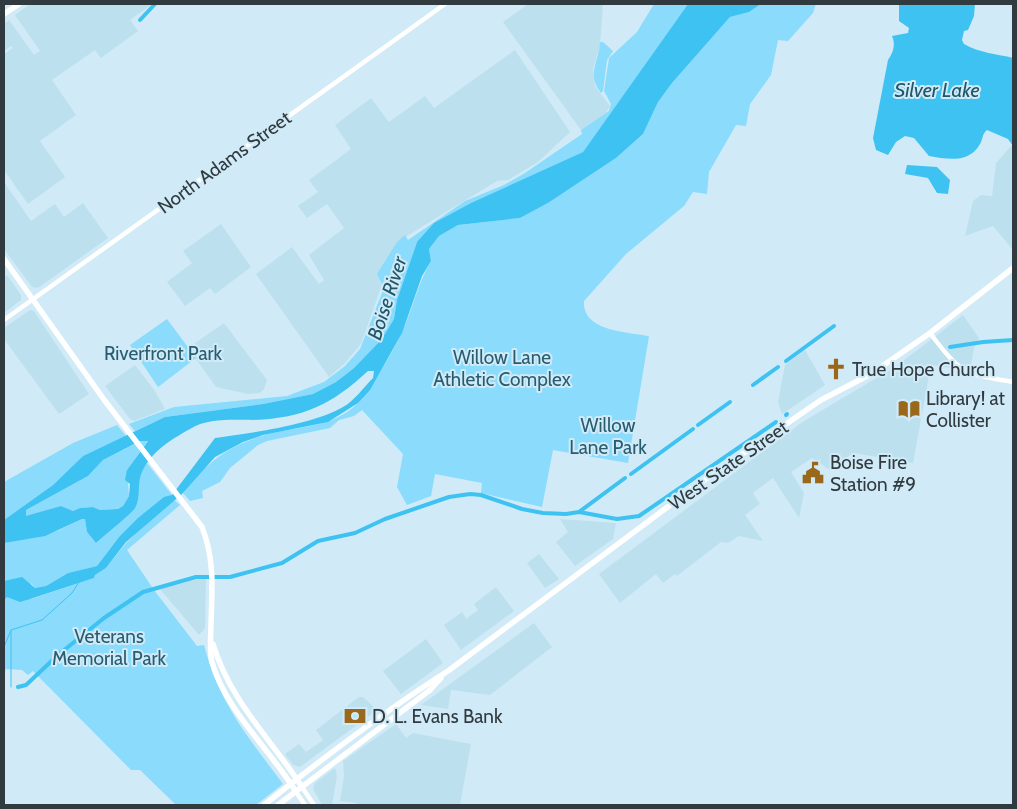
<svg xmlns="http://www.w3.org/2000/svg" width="1017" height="809" font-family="Cabin,sans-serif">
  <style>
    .built { fill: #bde0ee }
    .green { fill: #8adbfc }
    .water { fill: #3ec2f1; fill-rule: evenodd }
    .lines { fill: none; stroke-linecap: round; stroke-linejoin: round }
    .stream { stroke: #3ec2f1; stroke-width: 1 }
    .canal { stroke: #3ec2f1; stroke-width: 4 }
    .minor { stroke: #fff; stroke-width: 4.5 }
    .major { stroke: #fff; stroke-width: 5.5 }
    .labels { text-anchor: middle; stroke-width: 4; stroke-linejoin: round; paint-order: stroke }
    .street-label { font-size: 19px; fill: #303a3f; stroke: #d0ebf7 }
    .park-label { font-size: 19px; fill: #285c70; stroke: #d0ebf7 }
    .poi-label { font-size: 19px; fill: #303a3f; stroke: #d0ebf7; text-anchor: start }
    .water-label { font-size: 20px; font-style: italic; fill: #215669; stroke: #d0ebf7 }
  </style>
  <rect width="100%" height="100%" fill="#d0ebf7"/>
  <g class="built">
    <path d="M 30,4 L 152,4 L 130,20 L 138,31 L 101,58 L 95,50 L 52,80 L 76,115 L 40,141 L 65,177 L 28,204 L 4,170 L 4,54 L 13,48 L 11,46 L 4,51 L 4,24 L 9,20 L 34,55 L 40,51 L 15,15 Z"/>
    <path d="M 528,4 L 603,5 L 600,45 L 593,69 L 595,86 L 610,106 L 606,113 L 581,130 L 503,22 Z"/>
    <path d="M 515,50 L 570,132 L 538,162 L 508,180 L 497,181 L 397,242 L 361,344 L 344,364 L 329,377 L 256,274 L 292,247 L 319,284 L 324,280 L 309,255 L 344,228 L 327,204 L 307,218 L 298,206 L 318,192 L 309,180 L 351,149 L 335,125 L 371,98 L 389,122 L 425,96 L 434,108 Z"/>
    <path d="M 1011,146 L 1013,146 L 1013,250 L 993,226 L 965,236 L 973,201 L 981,195 L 992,196 L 996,163 Z"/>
    <path d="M 4,182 L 31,221 L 55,204 L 64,217 L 83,203 L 108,238 L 38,288 L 32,287 L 4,249 Z"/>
    <path d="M 221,224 L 251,267 L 215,294 L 210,288 L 185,306 L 167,282 L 192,263 L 183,251 Z"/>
    <path d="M 7,275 L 21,295 L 21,300 L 4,313 L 4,278 Z"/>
    <path d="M 30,310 L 34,311 L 89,394 L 59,414 L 4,339 L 4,328 Z"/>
    <path d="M 963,315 L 979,338 L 974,348 L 970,371 L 931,365 L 913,463 L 853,453 L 830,470 L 812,458 L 791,472 L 804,493 L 799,518 L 773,478 L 753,493 L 760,504 L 745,515 L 763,541 L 739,536 L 728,543 L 721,542 L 677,576 L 675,574 L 663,583 L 656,574 L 620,603 L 599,574 L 804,421 L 895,367 Z"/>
    <path d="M 224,323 L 267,380 L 264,389 L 260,393 L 248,394 L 216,387 L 188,348 Z"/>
    <path d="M 805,350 L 825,385 L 782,414 L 778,402 L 785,365 Z"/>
    <path d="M 135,365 L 155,391 L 165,409 L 134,421 L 130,419 L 105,386 Z"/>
    <path d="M 560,519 L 616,523 L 613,539 L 575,566 L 556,542 L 568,532 Z"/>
    <path d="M 539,554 L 559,579 L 545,588 L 527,563 Z"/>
    <path d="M 206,577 L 205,628 L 199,635 L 160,589 Z"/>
    <path d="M 496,587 L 514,611 L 461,650 L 444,625 L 462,612 L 466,619 L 478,610 L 474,604 Z"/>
    <path d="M 534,623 L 552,647 L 490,695 L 451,690 L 448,709 L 421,705 Z"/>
    <path d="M 426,639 L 443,663 L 401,694 L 383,671 Z"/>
    <path d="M 359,697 L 363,697 L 376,709 L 373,713 L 300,767 L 293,765 L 285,754 L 299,744 L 306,752 L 323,740 L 316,730 Z"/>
    <path d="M 396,724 L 406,738 L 413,733 L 471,744 L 460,805 L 357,805 L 357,803 L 340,801 L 344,776 L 343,761 Z"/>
    <path d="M 335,768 L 337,776 L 332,805 L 322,805 L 313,789 L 315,783 Z"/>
  </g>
  <g class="green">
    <path d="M 654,4 L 688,4 L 583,152 L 473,202 L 417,242 L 397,300 L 394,319 L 381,340 L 354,368 L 336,382 L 313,394 L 263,404 L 165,417 L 135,431 L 129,424 L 174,407 L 287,396 L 324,382 L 345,366 L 360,349 L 384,288 L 377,274 L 397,242 L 405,235 L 408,240 L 465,201 L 504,185 L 525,173 L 582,134 L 581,130 L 609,111 L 611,104 L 604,91 L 609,58 L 637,32 Z"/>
    <path d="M 761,4 L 816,4 L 813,13 L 788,41 L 778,40 L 771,75 L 750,104 L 746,126 L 736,125 L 709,172 L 707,194 L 693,192 L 684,206 L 626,254 L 584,301 C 582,331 627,332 649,336 L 628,463 L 553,450 L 542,507 L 481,493 L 482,483 L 435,474 L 431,496 L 407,505 L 397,487 L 403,454 L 362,410 L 354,416 L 339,420 L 330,428 L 267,441 L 258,445 L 230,468 L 220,482 L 202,491 L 203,498 L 190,501 L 183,493 C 206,464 225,447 262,436 C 293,426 333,429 358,403 C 371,388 394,351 402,332 C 413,308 418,283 431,261 L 429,249 L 439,236 L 458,225 L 520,218 L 548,203 L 616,158 L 643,134 L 658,102 L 672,83 L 730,17 L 749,12 Z"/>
    <path d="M 600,42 L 603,42 L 613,51 L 607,60 L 603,91 L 601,93 C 586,73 599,63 600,42 Z"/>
    <path d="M 167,319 L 196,358 L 158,387 L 130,345 Z"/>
    <path d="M 117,425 L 126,436 L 83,456 L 53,485 L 4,520 L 4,482 L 73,443 Z"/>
    <path d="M 148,440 L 127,470 L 129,496 L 123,506 L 118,509 L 100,510 L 93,507 L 80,508 L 73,511 L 61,506 L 26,517 L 26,510 L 88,476 L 103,460 L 141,441 Z"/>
    <path d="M 147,463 L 172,495 L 119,537 L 97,566 L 68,573 L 46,586 L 35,588 L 31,583 L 31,599 L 94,578 L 95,575 L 106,568 L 127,542 L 172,498 L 180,505 L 127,550 L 154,590 L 197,646 L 204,645 C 219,703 248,737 283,784 L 256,805 L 176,805 L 140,770 L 131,770 L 33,671 L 28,675 L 22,670 L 6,669 L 4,673 L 4,543 L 57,531 L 82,519 L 85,519 L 87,532 L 96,543 C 103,537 128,517 131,511 C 138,497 137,473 147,463 Z"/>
  </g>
  <g class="water">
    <path d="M 688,4 L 761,4 L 749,12 L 730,17 L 672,83 L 658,102 L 643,134 L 616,158 L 548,203 L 520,218 L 458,225 L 439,236 L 429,249 L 431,261 L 422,276 L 402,333 L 370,390 L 358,403 L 328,422 L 263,435 L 243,442 L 215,457 L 182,494 L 126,542 L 106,568 L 95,575 L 94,578 L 30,599 L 20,602 L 7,597 L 4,600 L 4,581 L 22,577 L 35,588 L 46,586 L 68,573 L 97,566 L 119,537 L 138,518 L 164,497 L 172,495 L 215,438 C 251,433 312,425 343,407 C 354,401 364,387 373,378 L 374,371 L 368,371 C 331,405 304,418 253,420 C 234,420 207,418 190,429 C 170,440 146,455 140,478 C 138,487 140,500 135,508 C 129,516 105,535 96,543 L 87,532 L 85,519 L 82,519 L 45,536 L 4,543 L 4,520 L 53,485 L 83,456 L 165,417 L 263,404 L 313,394 L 336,382 L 354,368 L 381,340 L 394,319 L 397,300 L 417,242 L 434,223 L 473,202 L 583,152 ZM 140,441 L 148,441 L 127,470 L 125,480 L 130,484 L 129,496 L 123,506 L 118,509 L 100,510 L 93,507 L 80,508 L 73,511 L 61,506 L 26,516 L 26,510 L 88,476 L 103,460 Z"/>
    <path d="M 899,4 L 975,4 L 974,16 L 968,30 L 964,31 L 962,40 L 964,44 C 979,53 998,54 1013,58 L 1013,146 L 1008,139 L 987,130 C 982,134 983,139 980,144 C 969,164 947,159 929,156 L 914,138 L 905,136 L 896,142 L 888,155 L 876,150 L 873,138 L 888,60 C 893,53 896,45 892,36 L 908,33 L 909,28 L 899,21 Z"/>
    <path d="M 907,165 L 937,167 L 950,180 L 948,194 L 937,193 L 928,178 L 905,174 Z"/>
  </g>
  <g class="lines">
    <g class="stream">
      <path d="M 4,647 L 11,630 L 42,620 L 72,593 L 79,582"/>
      <path d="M 11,687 L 11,631"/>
    </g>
    <g class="canal">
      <path d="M 140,20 L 155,4"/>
      <path d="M 950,347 L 983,342 L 1013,340"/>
      <path d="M 786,361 L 834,326"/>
      <path d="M 753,385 L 778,367"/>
      <path d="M 786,415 L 787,414"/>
      <path d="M 698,425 L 730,402"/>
      <path d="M 631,474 L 693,429"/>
      <path d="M 579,512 L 625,478"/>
      <path d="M 18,687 L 26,685 L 58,655 L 104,618 L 143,592 L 196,577 L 230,577 L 282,563 L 318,541 L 355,533 L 385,519 L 449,497 L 470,494 L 481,495 L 522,509 L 543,513 L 566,514 L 579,512 L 617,519 L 639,516 L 776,422"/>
    </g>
    <g class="minor">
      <path d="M 4,320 L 445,4"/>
      <path d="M 930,333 C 961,374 963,373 1013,382"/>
      <path d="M 302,787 L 314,805"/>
      <path d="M 296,792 L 305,805"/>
    </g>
    <g class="major">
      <path d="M 4,14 L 19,4"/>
      <path d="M 4,259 L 105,401 L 202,527 C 215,560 212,589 211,624 C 211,636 209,650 212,662 C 225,710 271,750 296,792"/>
      <path d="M 213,644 C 230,701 271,739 302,787"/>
      <path d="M 264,805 C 323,758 383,712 448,671 L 693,488 L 821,400 L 871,374 L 930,333 L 1013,268"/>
      <path d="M 278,805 L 430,690 L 441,678"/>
    </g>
  </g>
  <defs>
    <g id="church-bare" transform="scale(1.725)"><path d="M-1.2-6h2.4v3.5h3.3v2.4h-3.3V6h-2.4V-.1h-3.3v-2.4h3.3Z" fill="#99681b" stroke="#d0ebf7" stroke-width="2.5" paint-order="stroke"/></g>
    <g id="library-bare" transform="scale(1.725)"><path d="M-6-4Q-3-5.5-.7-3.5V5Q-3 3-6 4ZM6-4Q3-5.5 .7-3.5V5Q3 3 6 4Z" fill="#99681b" stroke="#d0ebf7" stroke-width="2.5" paint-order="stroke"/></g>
    <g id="civic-bare" transform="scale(1.725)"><path d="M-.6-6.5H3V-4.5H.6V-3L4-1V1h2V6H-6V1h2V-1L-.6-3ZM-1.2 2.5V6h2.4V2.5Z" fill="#99681b" stroke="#d0ebf7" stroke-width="2.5" paint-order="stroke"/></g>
    <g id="bank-bare" transform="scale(1.725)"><path d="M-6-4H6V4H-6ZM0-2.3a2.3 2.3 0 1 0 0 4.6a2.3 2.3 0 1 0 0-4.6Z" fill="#99681b" stroke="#d0ebf7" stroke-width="2.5" paint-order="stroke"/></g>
  </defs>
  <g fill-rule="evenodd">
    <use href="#church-bare" x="836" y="369"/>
    <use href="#library-bare" x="909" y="409"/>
    <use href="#civic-bare" x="813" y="473"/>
    <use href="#bank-bare" x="355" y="716"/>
  </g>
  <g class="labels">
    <g class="street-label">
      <text transform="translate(224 162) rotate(-36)" y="7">North Adams Street</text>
      <text transform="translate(728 465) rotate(-35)" y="7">West State Street</text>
    </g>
    <g class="park-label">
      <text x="163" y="360">Riverfront Park</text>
      <text x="502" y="364">Willow Lane<tspan x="502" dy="22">Athletic Complex</tspan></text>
      <text x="608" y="432">Willow<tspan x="608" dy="22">Lane Park</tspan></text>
      <text x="109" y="643">Veterans<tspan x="109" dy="22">Memorial Park</tspan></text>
    </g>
    <g class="poi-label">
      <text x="852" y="376">True Hope Church</text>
      <text x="926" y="405">Library! at<tspan x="926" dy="22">Collister</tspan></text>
      <text x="830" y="469">Boise Fire<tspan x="830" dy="22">Station #9</tspan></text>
      <text x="372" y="723">D. L. Evans Bank</text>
    </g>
    <g class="water-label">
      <text x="937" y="97">Silver Lake</text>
      <text transform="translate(387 298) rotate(-72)" y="7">Boise River</text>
    </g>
  </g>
  <rect width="1017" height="809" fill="none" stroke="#303a3f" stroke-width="10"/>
</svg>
